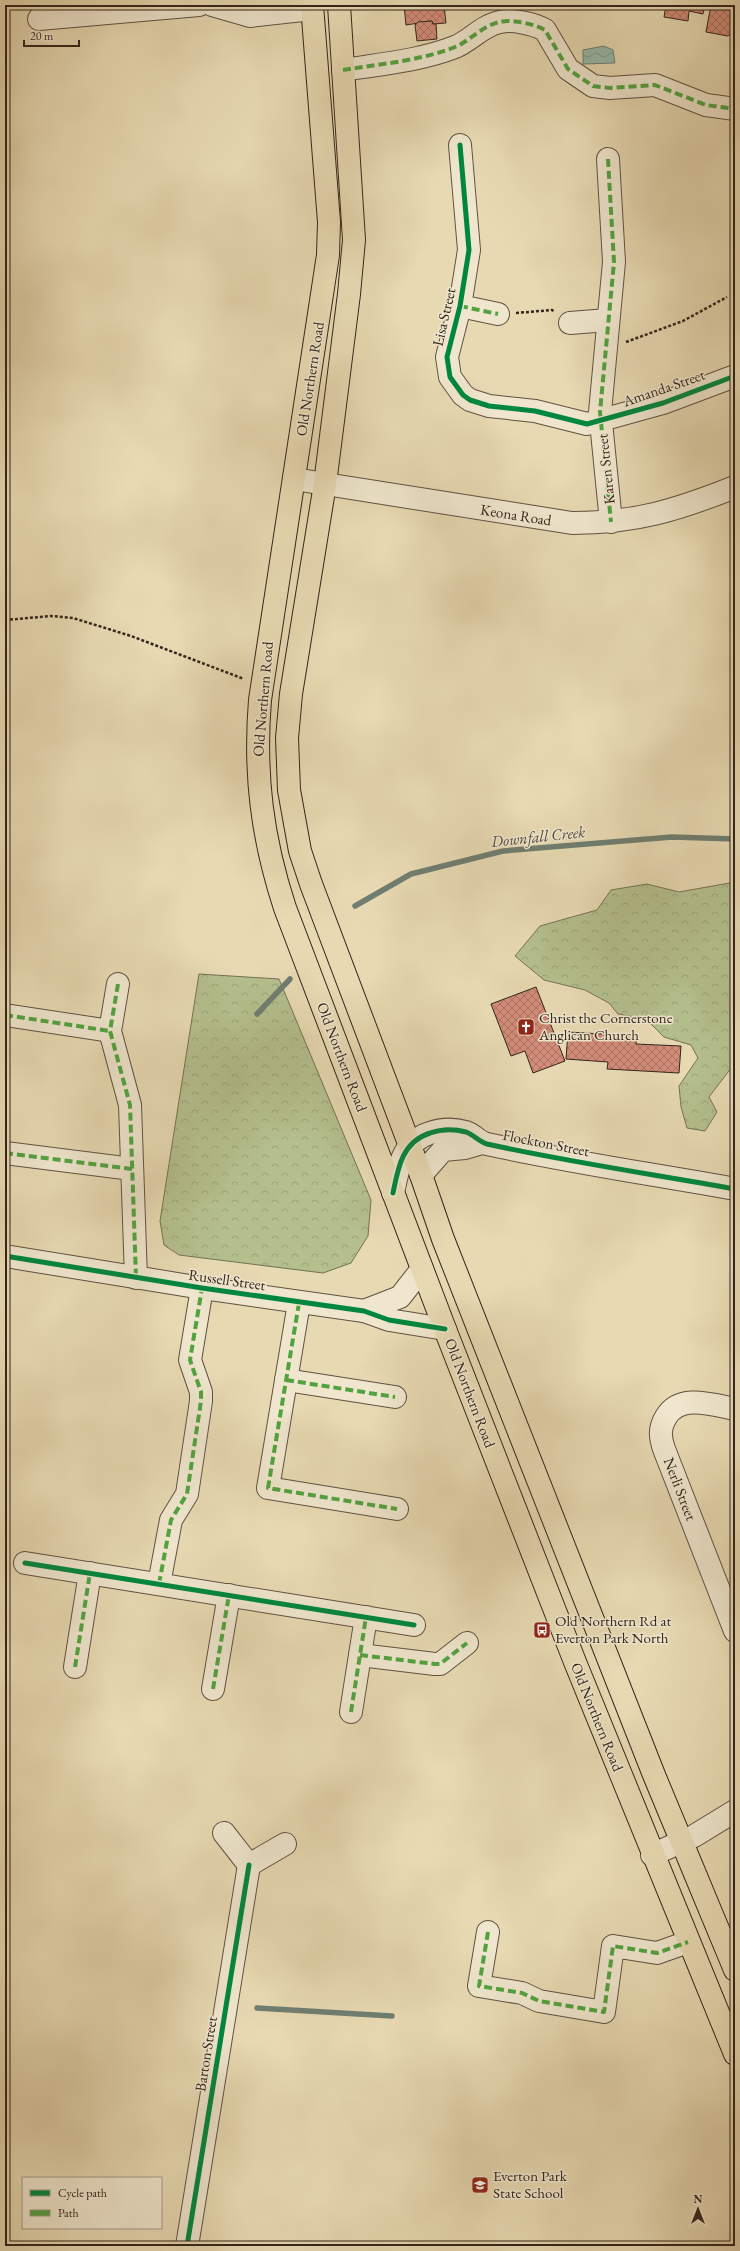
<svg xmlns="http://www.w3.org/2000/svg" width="740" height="2251" font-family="'EB Garamond',serif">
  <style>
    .forest { fill: url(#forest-crowns); stroke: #747254 }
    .water { fill: url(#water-waves); stroke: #6f7e71 }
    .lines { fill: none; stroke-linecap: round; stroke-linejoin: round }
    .stream { stroke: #6f7e71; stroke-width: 5.5 }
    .building { fill: url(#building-cross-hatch); stroke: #33251b }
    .minor-casing { stroke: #605241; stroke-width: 24 }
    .highway-casing { stroke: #33251b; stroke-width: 24 }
    .path { stroke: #33251b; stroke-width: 2.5; stroke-dasharray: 3 2; stroke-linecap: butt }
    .minor { stroke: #efe6cd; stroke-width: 22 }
    .highway { stroke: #e7d9b2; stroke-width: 22 }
    .quiet { stroke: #52a340; stroke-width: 4; stroke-dasharray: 8 4; stroke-linecap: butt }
    .cycleway-casing { stroke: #efe6cd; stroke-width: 8 }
    .cycleway { stroke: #00873e; stroke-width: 5 }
    .labels { text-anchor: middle; stroke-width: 3; stroke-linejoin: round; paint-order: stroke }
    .street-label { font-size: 15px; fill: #33251b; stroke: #efe6cd }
    .poi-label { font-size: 15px; fill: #33251b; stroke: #efe6cd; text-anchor: start }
    .water-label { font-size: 16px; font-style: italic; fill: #4c4a3f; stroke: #efe6cd }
  </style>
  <defs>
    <pattern id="forest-crowns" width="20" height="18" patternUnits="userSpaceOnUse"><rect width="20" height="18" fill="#b4bf8d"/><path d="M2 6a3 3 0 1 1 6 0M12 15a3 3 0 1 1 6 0" fill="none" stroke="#9ba479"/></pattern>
    <pattern id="water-waves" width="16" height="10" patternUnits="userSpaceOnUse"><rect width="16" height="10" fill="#97baaa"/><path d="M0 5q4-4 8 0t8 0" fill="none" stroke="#7c978a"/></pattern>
    <pattern id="building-cross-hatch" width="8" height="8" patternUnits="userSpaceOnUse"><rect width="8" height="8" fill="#d28c79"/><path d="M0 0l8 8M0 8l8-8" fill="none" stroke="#ab7262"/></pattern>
  </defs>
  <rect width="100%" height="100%" fill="#e7d9b2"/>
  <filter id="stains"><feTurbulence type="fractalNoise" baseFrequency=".005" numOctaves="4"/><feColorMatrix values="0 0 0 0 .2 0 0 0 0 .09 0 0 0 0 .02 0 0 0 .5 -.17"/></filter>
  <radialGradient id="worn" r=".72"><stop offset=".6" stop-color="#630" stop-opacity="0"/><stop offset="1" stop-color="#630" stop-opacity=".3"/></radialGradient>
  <g class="forest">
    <path d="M 735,882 L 735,1063 L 709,1097 L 717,1112 L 705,1131 L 687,1128 L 681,1107 L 679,1086 L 698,1058 L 691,1045 L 664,1037 L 646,1019 L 618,1014 L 609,1003 L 585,990 L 544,980 L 515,956 L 540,926 L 597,910 L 611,890 L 647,884 L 679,892 Z"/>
    <path d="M 199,974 L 279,979 L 371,1200 L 368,1236 L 351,1263 L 323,1273 L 179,1255 L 164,1245 L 160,1221 Z"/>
  </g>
  <path class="water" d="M 604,46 L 613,50 L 615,63 L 583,64 L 583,50 Z"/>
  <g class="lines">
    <g class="stream">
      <path d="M 355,906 L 411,874 L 503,851 L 672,837 L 735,839"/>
      <path d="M 257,1014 L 290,979"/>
      <path d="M 257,2008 L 392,2016"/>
    </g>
  </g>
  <g class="building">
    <path d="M 404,5 L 444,5 L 446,23 L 433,24 L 432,21 L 406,25 Z"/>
    <path d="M 581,5 L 607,5 L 607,9 Z"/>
    <path d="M 666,5 L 705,5 L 703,14 L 689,11 L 688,21 L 664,17 Z"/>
    <path d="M 711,5 L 735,5 L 732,33 L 728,36 L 706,32 Z"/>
    <path d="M 432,21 L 433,24 L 436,24 L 437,39 L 417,41 L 415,25 L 418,22 Z"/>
    <path d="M 536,987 L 565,1061 L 533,1073 L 525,1051 L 511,1056 L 491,1004 Z"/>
    <path d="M 568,1032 L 637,1036 L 636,1044 L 681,1046 L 679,1073 L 607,1069 L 608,1062 L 566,1059 Z"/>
  </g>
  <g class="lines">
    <g class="minor-casing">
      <g id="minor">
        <path d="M 212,5 L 250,16 L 312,9"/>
        <path d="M 39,19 L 199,5"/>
        <path d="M 343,70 C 380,64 419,61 455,47 C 470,41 483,25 500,22 C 513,19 534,24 545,30 L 568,69 L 593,86 L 610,88 L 655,85 L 706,105 L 735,109"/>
        <path d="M 460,145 L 469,250 L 460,306 L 447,357 L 450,377 L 463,395 L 470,400 L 489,406 L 535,411 L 587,424 L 663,403 L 735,376"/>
        <path d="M 608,159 L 614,262 L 600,412 L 611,522"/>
        <path d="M 460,306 L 498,314"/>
        <path d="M 570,323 L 608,320"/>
        <path d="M 294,479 L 572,523 C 636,523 677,510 735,487"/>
        <path d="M 118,984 L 110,1031 L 130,1105 L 136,1278"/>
        <path d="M 5,1015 L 110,1031"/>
        <path d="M 5,1153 L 132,1169"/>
        <path d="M 421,1175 L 443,1150 L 465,1148 L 482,1143"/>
        <path d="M 393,1193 C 398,1168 402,1142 430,1133 C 441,1129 455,1129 466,1132 C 474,1135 479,1142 487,1144 C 569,1162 652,1174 735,1189"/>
        <path d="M 5,1256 L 202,1288 L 364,1311 L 389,1320 L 445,1329"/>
        <path d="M 299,1303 L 268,1488 L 397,1509"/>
        <path d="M 364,1311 L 400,1297 L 422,1269"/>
        <path d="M 286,1380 L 395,1397"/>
        <path d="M 735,1409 C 713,1405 680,1393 666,1417 C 659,1428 660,1437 664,1449 L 735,1631"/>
        <path d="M 25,1563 L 414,1625"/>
        <path d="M 159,1584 L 171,1520 L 187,1494 L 201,1401 L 201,1392 L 190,1360 L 202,1288"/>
        <path d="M 360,1655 L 435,1664 L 440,1664 L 467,1643"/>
        <path d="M 75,1667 L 90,1573"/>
        <path d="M 213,1689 L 229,1595"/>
        <path d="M 351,1712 L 366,1617"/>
        <path d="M 224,1833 L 249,1865 L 285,1844"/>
        <path d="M 652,1855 L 694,1836 L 735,1811"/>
        <path d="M 488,1932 L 479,1986 L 522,1993 L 539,2001 L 604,2012 L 613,1946 L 657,1953 L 688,1942"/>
        <path d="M 187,2246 L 249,1865"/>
      </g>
    </g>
    <g class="highway-casing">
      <g id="highway">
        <path d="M 312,5 L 329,222 L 328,255 L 260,700 C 254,774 262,838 285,908 L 445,1329 L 575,1662 L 735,2054"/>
        <path d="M 339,5 L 354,240 L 349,294 L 325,484 L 291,694 L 287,738 L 289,790 L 300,851 L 311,884 L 421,1175 L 443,1239 L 654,1775 L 735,1970"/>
      </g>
    </g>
    <g class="path">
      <path d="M 516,313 L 552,310 L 555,312"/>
      <path d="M 626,342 L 683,321 L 727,297"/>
      <path d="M 5,620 L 51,616 L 73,618 L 131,636 L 244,679"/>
    </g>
    <use href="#minor" class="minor"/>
    <use href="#highway" class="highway"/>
    <g class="quiet">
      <path d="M 343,70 C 380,64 419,61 455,47 C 470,41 483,25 500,22 C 513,19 534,24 545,30 L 568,69 L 593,86 L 610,88 L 655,85 L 706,105 L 735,109"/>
      <path d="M 608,159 L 614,262 L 600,412 L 611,522"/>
      <path d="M 460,306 L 498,314"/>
      <path d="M 118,984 L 110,1031 L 130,1105 L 136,1278"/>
      <path d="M 5,1015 L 110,1031"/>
      <path d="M 5,1153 L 132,1169"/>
      <path d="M 299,1303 L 268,1488 L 397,1509"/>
      <path d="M 286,1380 L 395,1397"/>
      <path d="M 159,1584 L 171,1520 L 187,1494 L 201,1401 L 201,1392 L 190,1360 L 202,1288"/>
      <path d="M 360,1655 L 435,1664 L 440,1664 L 467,1643"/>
      <path d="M 75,1667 L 90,1573"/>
      <path d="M 213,1689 L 229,1595"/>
      <path d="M 351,1712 L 366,1617"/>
      <path d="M 488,1932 L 479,1986 L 522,1993 L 539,2001 L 604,2012 L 613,1946 L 657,1953 L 688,1942"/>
    </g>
    <g class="cycleway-casing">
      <g id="cycleway">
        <path d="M 460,145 L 469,250 L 460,306 L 447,357 L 450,377 L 463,395 L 470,400 L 489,406 L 535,411 L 587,424 L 663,403 L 735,376"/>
        <path d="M 393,1193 C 398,1168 402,1142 430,1133 C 441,1129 455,1129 466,1132 C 474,1135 479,1142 487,1144 C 569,1162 652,1174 735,1189"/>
        <path d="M 5,1256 L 202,1288 L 364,1311 L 389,1320 L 445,1329"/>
        <path d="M 25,1563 L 414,1625"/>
        <path d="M 187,2246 L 249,1865"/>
      </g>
    </g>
    <use href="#cycleway" class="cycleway"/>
  </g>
  <defs>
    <g id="church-square" transform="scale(0.9)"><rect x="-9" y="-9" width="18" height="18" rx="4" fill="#8f2418" stroke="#efe6cd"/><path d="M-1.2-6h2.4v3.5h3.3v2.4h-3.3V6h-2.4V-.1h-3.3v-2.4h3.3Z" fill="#fff"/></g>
    <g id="bus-square" transform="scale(0.9)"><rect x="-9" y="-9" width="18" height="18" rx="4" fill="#8f2418" stroke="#efe6cd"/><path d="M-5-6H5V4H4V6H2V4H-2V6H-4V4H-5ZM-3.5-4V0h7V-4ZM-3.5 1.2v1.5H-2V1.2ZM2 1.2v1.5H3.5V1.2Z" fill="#fff"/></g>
    <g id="school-square" transform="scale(0.9)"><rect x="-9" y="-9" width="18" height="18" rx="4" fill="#8f2418" stroke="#efe6cd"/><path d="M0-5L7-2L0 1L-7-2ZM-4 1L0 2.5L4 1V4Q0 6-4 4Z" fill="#fff"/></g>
  </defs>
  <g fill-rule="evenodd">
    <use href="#church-square" x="526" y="1027"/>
    <use href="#bus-square" x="542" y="1630"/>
    <use href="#school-square" x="480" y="2185"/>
  </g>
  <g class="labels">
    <g class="street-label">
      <text transform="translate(444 317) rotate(-77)" y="5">Lisa Street</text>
      <text transform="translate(310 379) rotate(-81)" y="5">Old Northern Road</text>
      <text transform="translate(664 388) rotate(-19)" y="5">Amanda Street</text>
      <text transform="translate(606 469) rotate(-96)" y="5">Karen Street</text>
      <text transform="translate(516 515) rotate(9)" y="5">Keona Road</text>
      <text transform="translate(263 699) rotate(-85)" y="5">Old Northern Road</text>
      <text transform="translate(342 1057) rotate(69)" y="5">Old Northern Road</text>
      <text transform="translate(546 1143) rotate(11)" y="5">Flockton Street</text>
      <text transform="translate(227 1280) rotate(8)" y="5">Russell Street</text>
      <text transform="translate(470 1393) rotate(69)" y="5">Old Northern Road</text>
      <text transform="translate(680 1489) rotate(69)" y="5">Nerli Street</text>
      <text transform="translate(597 1717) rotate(68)" y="5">Old Northern Road</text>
      <text transform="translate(206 2054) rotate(-81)" y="5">Barton Street</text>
    </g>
    <g class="poi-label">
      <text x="539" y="1023">Christ the Cornerstone<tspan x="539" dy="17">Anglican Church</tspan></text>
      <text x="555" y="1626">Old Northern Rd at<tspan x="555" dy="17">Everton Park North</tspan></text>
      <text x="493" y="2181">Everton Park<tspan x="493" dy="17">State School</tspan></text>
    </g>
    <g class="water-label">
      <text transform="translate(538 836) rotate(-6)" y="6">Downfall Creek</text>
    </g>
  </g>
  <rect width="740" height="2251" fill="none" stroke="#e7d9b2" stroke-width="20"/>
  <rect x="6" y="6" width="728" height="2239" fill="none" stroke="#33251b" stroke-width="2"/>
  <rect x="10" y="10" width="720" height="2231" fill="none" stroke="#33251b"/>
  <rect x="22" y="2177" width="140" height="52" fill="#efe6cd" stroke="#a49986"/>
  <rect x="30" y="2190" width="20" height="6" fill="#00873e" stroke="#a49986"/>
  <text x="58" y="2197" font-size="12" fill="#33251b">Cycle path</text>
  <rect x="30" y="2210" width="20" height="6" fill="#52a340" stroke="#a49986"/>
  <text x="58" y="2217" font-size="12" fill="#33251b">Path</text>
  <g transform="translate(698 2209)" stroke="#efe6cd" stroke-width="3" paint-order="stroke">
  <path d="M0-3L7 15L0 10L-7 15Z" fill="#33251b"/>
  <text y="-6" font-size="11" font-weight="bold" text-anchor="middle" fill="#33251b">N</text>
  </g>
  <path d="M24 40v6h55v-6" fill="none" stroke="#33251b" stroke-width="2"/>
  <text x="30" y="40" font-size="12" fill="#33251b" stroke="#efe6cd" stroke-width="3" paint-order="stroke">20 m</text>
  <rect width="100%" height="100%" filter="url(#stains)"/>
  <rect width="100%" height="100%" fill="url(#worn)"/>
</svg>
